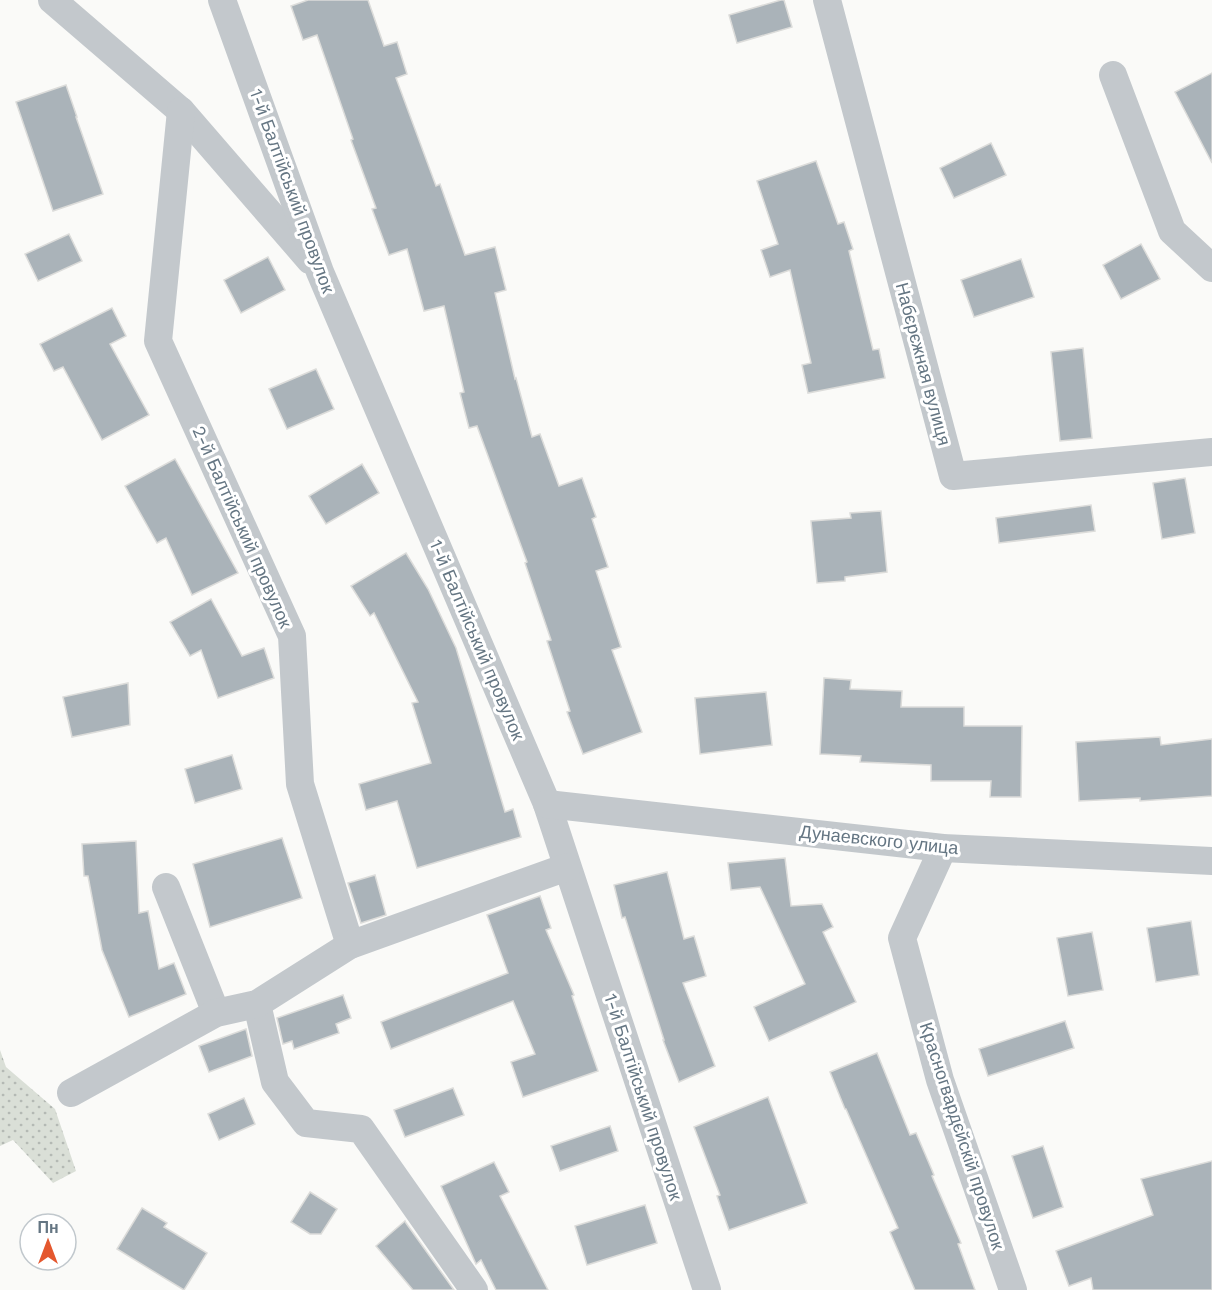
<svg xmlns="http://www.w3.org/2000/svg" width="1212" height="1290" font-family="'Work Sans',sans-serif">
  <style>
    .grass { fill: url(#grass-dots) }
    .building { fill: #aab3b9; stroke: #dcdcda; stroke-width: 1.5 }
    .lines { fill: none; stroke-linecap: round; stroke-linejoin: round }
    .street { stroke: #c3c8cc; stroke-width: 28 }
    .labels { text-anchor: middle; stroke-width: 6; stroke-linejoin: round; paint-order: stroke }
    .street-label { font-size: 18px; fill: #657683; stroke: #fff }
  </style>
  <defs>
    <pattern id="grass-dots" width="8" height="8" patternUnits="userSpaceOnUse" patternTransform="scale(1.5)"><rect width="8" height="8" fill="#dadfd7"/><path d="M2 2h.1M6 6h.1" fill="none" stroke="#b4b9b4" stroke-width="1.8" stroke-linecap="round"/></pattern>
  </defs>
  <rect width="100%" height="100%" fill="#fafaf8"/>
  <path class="grass" d="M 0,1050 L 6,1067 L 55,1109 L 76,1171 L 53,1183 L 13,1140 L 0,1146 Z"/>
  <g class="building">
    <path d="M 308,0 L 368,0 L 384,46 L 397,42 L 407,74 L 396,78 L 436,186 L 440,184 L 465,255 L 495,247 L 506,290 L 495,293 L 515,379 L 516,378 L 532,437 L 540,434 L 559,486 L 582,478 L 596,517 L 592,519 L 608,567 L 596,571 L 621,647 L 612,650 L 642,732 L 583,754 L 567,712 L 570,711 L 547,641 L 551,640 L 525,563 L 527,562 L 477,426 L 469,428 L 460,393 L 464,392 L 444,306 L 424,311 L 407,249 L 389,255 L 372,209 L 376,208 L 351,140 L 353,139 L 317,35 L 303,40 L 291,6 Z"/>
    <path d="M 781,0 L 784,0 L 792,27 L 737,43 L 729,15 Z"/>
    <path d="M 1212,73 L 1212,163 L 1175,92 Z"/>
    <path d="M 66,85 L 77,117 L 76,117 L 103,194 L 53,211 L 16,102 Z"/>
    <path d="M 991,143 L 1006,175 L 954,198 L 940,168 Z"/>
    <path d="M 816,161 L 838,224 L 844,222 L 853,249 L 849,251 L 873,350 L 879,349 L 885,378 L 808,393 L 802,365 L 811,363 L 790,270 L 770,277 L 761,250 L 778,244 L 757,181 Z"/>
    <path d="M 69,234 L 82,261 L 38,281 L 25,254 Z"/>
    <path d="M 1141,244 L 1160,279 L 1121,299 L 1103,265 Z"/>
    <path d="M 268,257 L 285,290 L 241,313 L 224,280 Z"/>
    <path d="M 1021,259 L 1034,297 L 974,317 L 961,280 Z"/>
    <path d="M 112,308 L 126,336 L 110,344 L 149,415 L 102,440 L 63,367 L 54,371 L 40,344 Z"/>
    <path d="M 1083,348 L 1092,438 L 1060,441 L 1051,352 Z"/>
    <path d="M 316,369 L 334,409 L 287,429 L 269,389 Z"/>
    <path d="M 175,459 L 238,573 L 192,595 L 166,538 L 157,543 L 125,486 Z"/>
    <path d="M 362,464 L 379,493 L 326,524 L 309,496 Z"/>
    <path d="M 1185,478 L 1195,533 L 1162,539 L 1153,483 Z"/>
    <path d="M 1091,505 L 1095,531 L 999,543 L 996,518 Z"/>
    <path d="M 881,511 L 887,572 L 845,577 L 845,581 L 817,583 L 811,521 L 851,518 L 850,513 Z"/>
    <path d="M 406,553 L 428,589 L 456,648 L 505,812 L 513,809 L 521,837 L 417,868 L 397,801 L 366,810 L 359,784 L 431,763 L 412,703 L 418,702 L 374,613 L 370,616 L 351,586 Z"/>
    <path d="M 211,599 L 242,656 L 264,648 L 274,678 L 218,698 L 201,650 L 190,656 L 170,622 Z"/>
    <path d="M 824,678 L 851,680 L 850,689 L 902,691 L 901,707 L 964,707 L 964,726 L 1022,726 L 1021,797 L 990,797 L 991,781 L 931,781 L 931,765 L 860,762 L 861,756 L 820,754 Z"/>
    <path d="M 128,683 L 130,725 L 72,737 L 63,697 Z"/>
    <path d="M 766,692 L 772,745 L 700,754 L 695,698 Z"/>
    <path d="M 1160,737 L 1161,745 L 1212,739 L 1212,796 L 1140,801 L 1140,798 L 1079,801 L 1076,742 Z"/>
    <path d="M 232,755 L 242,789 L 195,803 L 185,769 Z"/>
    <path d="M 282,838 L 302,898 L 210,927 L 193,864 Z"/>
    <path d="M 136,841 L 139,913 L 148,911 L 159,969 L 174,963 L 186,994 L 129,1017 L 102,950 L 88,876 L 84,876 L 82,844 Z"/>
    <path d="M 785,858 L 791,906 L 822,904 L 833,927 L 823,932 L 856,1002 L 769,1041 L 754,1007 L 805,984 L 760,887 L 731,890 L 728,863 Z"/>
    <path d="M 667,872 L 684,939 L 694,936 L 706,976 L 683,983 L 715,1066 L 679,1082 L 663,1040 L 664,1040 L 625,917 L 622,918 L 614,885 Z"/>
    <path d="M 375,875 L 386,915 L 361,923 L 348,883 Z"/>
    <path d="M 540,896 L 551,928 L 546,930 L 574,995 L 572,996 L 598,1071 L 523,1097 L 511,1062 L 535,1054 L 513,1001 L 391,1049 L 381,1022 L 508,973 L 487,915 Z"/>
    <path d="M 1191,921 L 1199,975 L 1156,982 L 1147,928 Z"/>
    <path d="M 1092,932 L 1103,990 L 1068,996 L 1057,938 Z"/>
    <path d="M 343,995 L 351,1018 L 336,1024 L 339,1033 L 294,1049 L 292,1041 L 283,1044 L 277,1018 Z"/>
    <path d="M 1065,1021 L 1074,1048 L 988,1076 L 979,1049 Z"/>
    <path d="M 246,1029 L 252,1056 L 209,1072 L 199,1046 Z"/>
    <path d="M 877,1053 L 910,1135 L 916,1133 L 934,1175 L 932,1176 L 961,1243 L 958,1244 L 975,1290 L 915,1290 L 890,1232 L 898,1228 L 846,1109 L 845,1109 L 830,1072 Z"/>
    <path d="M 453,1088 L 464,1115 L 405,1137 L 394,1110 Z"/>
    <path d="M 768,1097 L 807,1203 L 729,1230 L 717,1196 L 720,1195 L 694,1127 Z"/>
    <path d="M 244,1098 L 255,1124 L 219,1140 L 208,1114 Z"/>
    <path d="M 610,1126 L 618,1151 L 560,1171 L 551,1146 Z"/>
    <path d="M 1043,1146 L 1063,1207 L 1033,1218 L 1012,1156 Z"/>
    <path d="M 1212,1161 L 1212,1290 L 1093,1290 L 1091,1278 L 1069,1286 L 1056,1251 L 1153,1215 L 1141,1179 Z"/>
    <path d="M 494,1162 L 509,1192 L 500,1196 L 548,1290 L 496,1290 L 481,1260 L 476,1264 L 441,1186 Z"/>
    <path d="M 310,1192 L 337,1209 L 321,1234 L 310,1234 L 291,1222 Z"/>
    <path d="M 645,1205 L 657,1243 L 587,1265 L 575,1226 Z"/>
    <path d="M 142,1208 L 167,1223 L 164,1227 L 207,1253 L 184,1290 L 117,1249 Z"/>
    <path d="M 405,1221 L 406,1223 L 454,1290 L 413,1290 L 376,1246 Z"/>
  </g>
  <g class="lines">
    <g class="street">
      <path d="M 52,0 L 181,111 L 310,260"/>
      <path d="M 222,0 L 320,272 L 547,804 L 707,1290"/>
      <path d="M 827,0 L 953,476 L 1212,452"/>
      <path d="M 1113,75 L 1172,231 L 1212,268"/>
      <path d="M 181,111 L 158,341 L 292,636 L 300,784 L 350,945"/>
      <path d="M 547,804 L 943,848 L 1212,861"/>
      <path d="M 943,848 L 902,938 L 940,1080 L 1013,1290"/>
      <path d="M 166,887 L 216,1013"/>
      <path d="M 257,1004 L 275,1082 L 306,1123 L 361,1129 L 474,1290"/>
      <path d="M 71,1093 L 216,1013 L 257,1004 L 350,945 L 567,867"/>
    </g>
  </g>
  <g class="labels">
    <g class="street-label">
      <text transform="translate(292 191) rotate(70)" y="6">1-й Балтійський провулок</text>
      <text transform="translate(923 364) rotate(75)" y="6">Набєрєжная вулиця</text>
      <text transform="translate(242 527) rotate(66)" y="6">2-й Балтійський провулок</text>
      <text transform="translate(477 640) rotate(67)" y="6">1-й Балтійський провулок</text>
      <text transform="translate(879 840) rotate(6)" y="6">Дунаевского улица</text>
      <text transform="translate(643 1097) rotate(72)" y="6">1-й Балтійський провулок</text>
      <text transform="translate(962 1136) rotate(72)" y="6">Красногвардєйскій провулок</text>
    </g>
  </g>
  <g transform="translate(48 1242)"><circle r="28" fill="#ffffff" stroke="#c1c8cd" stroke-width="1.5"/>
  <path d="M0-4.5L10 22L0 15L-10 22Z" fill="#e4572e"/>
  <text y="-9" font-size="16" font-weight="bold" text-anchor="middle" fill="#657683">Пн</text>
  </g>
</svg>
